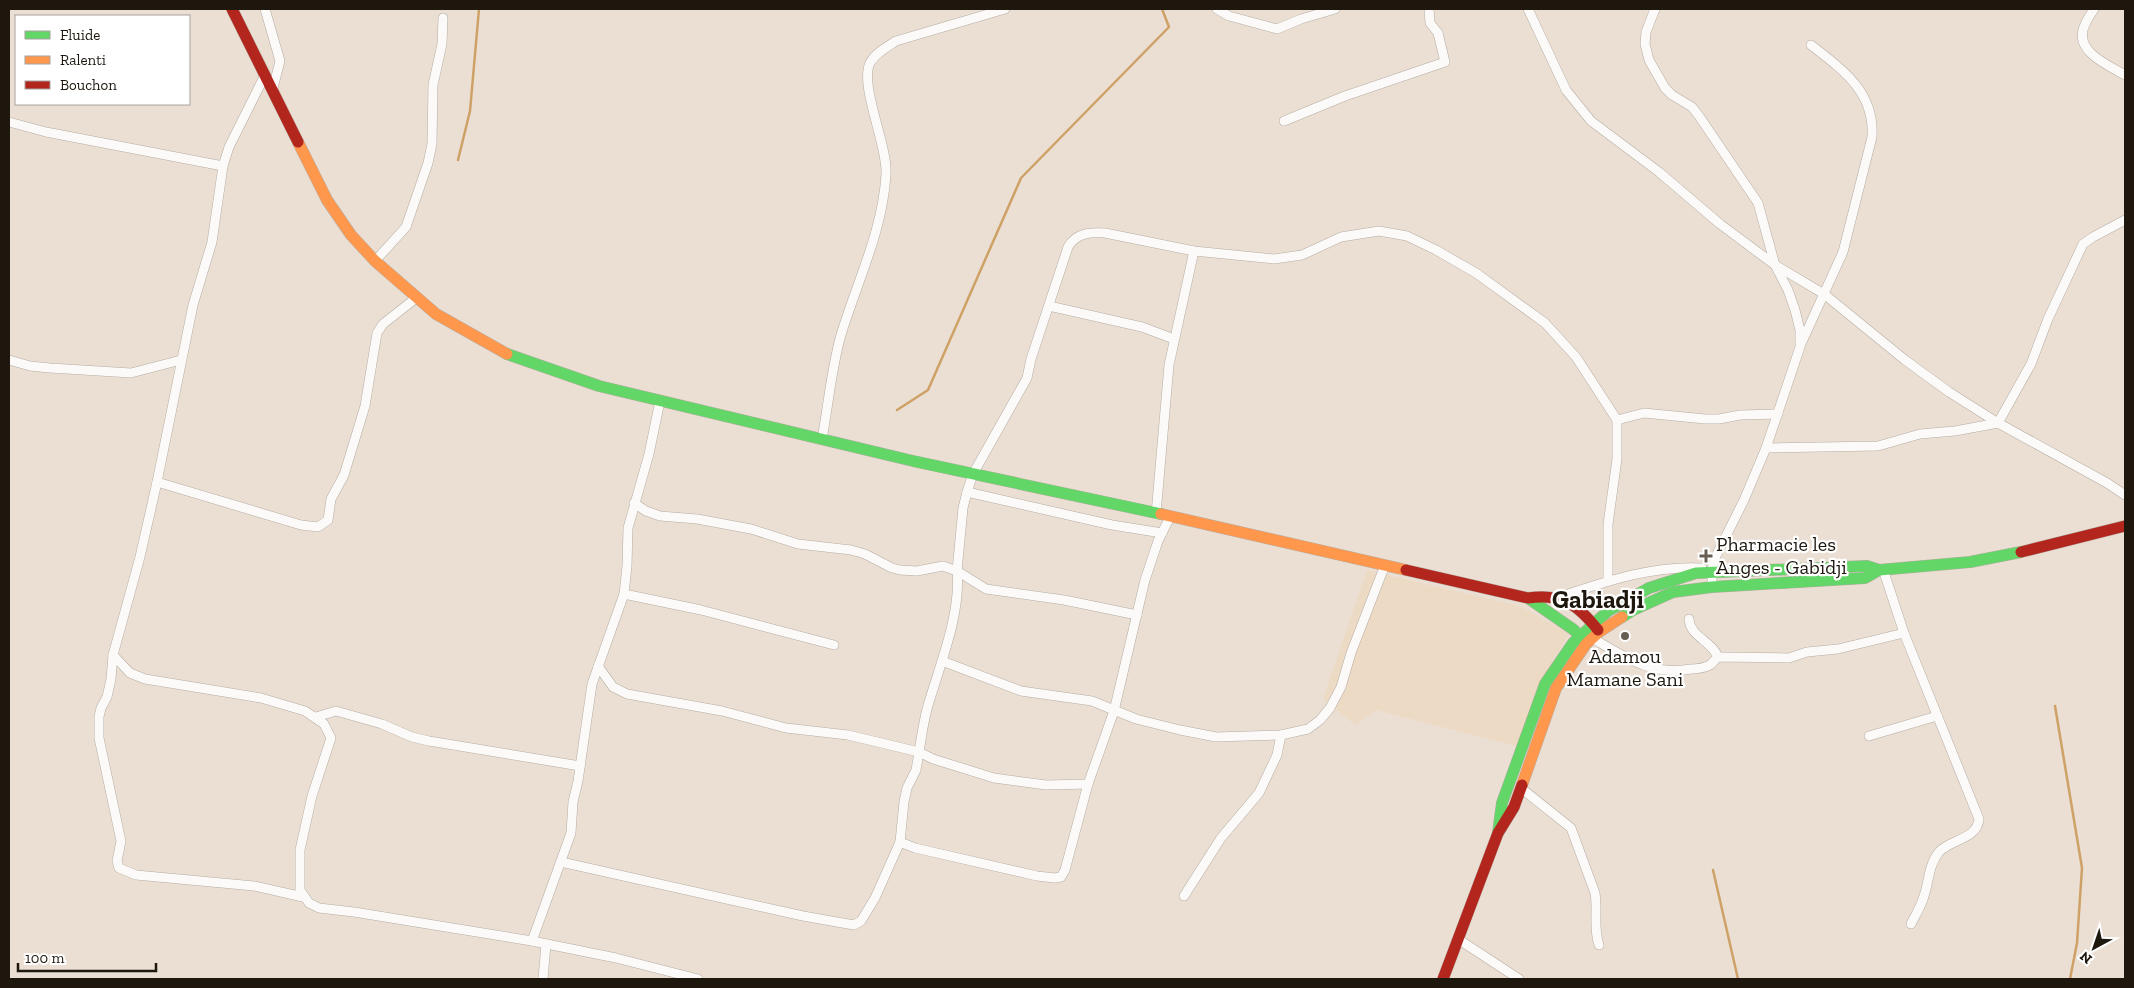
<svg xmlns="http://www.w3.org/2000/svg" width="2134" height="988" font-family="'Zilla Slab',serif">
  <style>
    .built { fill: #eddac4 }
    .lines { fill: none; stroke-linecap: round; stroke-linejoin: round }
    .stream { stroke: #cea167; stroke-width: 2.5 }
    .street-casing { stroke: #b5aca3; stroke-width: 10 }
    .fast-casing { stroke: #b5aca3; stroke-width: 12 }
    .slow-casing { stroke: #b5aca3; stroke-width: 12 }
    .jam-casing { stroke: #b5aca3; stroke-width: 12 }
    .street { stroke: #fcfaf8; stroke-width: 9 }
    .fast { stroke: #63d668; stroke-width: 11 }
    .slow { stroke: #ff974d; stroke-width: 11 }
    .jam { stroke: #b3261e; stroke-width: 11 }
    .poi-dot { fill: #665d53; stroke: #fff; stroke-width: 2 }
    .labels { text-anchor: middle; stroke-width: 4.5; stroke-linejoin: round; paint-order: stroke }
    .poi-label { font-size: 20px; fill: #1e170e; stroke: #fff; text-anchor: start }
    .district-label { font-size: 25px; font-weight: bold; fill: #1e170e; stroke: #fff }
  </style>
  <rect width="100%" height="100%" fill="#ebdfd3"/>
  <path class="built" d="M 1367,570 L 1522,607 L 1569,634 L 1555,657 L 1516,746 L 1376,710 L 1355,725 L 1323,699 Z"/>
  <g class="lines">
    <g class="stream">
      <path d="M 458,160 L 470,111 L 479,9"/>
      <path d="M 897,410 L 928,390 L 1021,178 L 1169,27 L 1162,9"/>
      <path d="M 2055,706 L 2082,868 L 2077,943 L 2070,979"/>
      <path d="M 1713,870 L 1738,979"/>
    </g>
    <g class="street-casing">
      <g id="street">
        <path d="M 265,9 L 280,61 L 272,92"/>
        <path d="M 1217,9 L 1229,16 L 1277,29 L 1301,19 L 1335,9"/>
        <path d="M 1528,9 L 1566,90 L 1591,121 L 1659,172 L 1720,224 L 1775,265 L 1788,290 L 1795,310 L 1800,330 L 1800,347 L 1766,448 L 1744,500 L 1715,558 L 1712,569 L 1712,587"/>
        <path d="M 1655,9 L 1646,32 L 1645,44 L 1649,60 L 1665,88 L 1672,95 L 1692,107 L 1699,116 L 1758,203 L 1775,265 L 1824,294 L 1905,360 L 1949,392 L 1998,423 L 2031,364 L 2048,319 L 2083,244 L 2093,237 L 2125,220"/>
        <path d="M 2094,9 C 2090,15 2085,22 2083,30 C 2077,53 2110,66 2125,75"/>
        <path d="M 264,77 L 229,147 L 223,166 L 212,242 L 193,305 L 157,482 L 140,557 L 113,655 L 130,673 L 145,679 L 261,698 L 305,711 L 324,724 L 331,738 L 312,796 L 300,850 L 300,890 L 309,903 L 319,908 L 354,912 L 532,941 L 616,958 L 698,979"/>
        <path d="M 1284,121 L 1345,96 L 1445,62 L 1438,33 L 1430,23 L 1429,9"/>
        <path d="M 9,122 L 46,132 L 223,166"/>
        <path d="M 375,261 L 406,227 L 428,163 L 432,144 L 433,85 L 442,44 L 443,18"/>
        <path d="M 1049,306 L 1142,327 L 1174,339"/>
        <path d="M 1801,344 L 1843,252 L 1872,137 C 1875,92 1843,70 1811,45"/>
        <path d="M 9,360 L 30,366 L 50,368 L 131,373 L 181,360"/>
        <path d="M 1617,420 L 1644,413 L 1705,419 L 1719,419 L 1740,415 L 1778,414"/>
        <path d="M 822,439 C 828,407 832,365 841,335 C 857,282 883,230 886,174 C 888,146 859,85 870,63 C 875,53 887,47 896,41 L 1005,9"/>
        <path d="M 1766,448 L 1878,446 L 1920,434 L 1955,431 L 1998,423 L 2107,483 L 2125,495"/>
        <path d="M 157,482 L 301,525 L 318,527 L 328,520 L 331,499 L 344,475 L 365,406 L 377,333 L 383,324 L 416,298"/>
        <path d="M 967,492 L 1112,525 L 1162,533"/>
        <path d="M 1156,514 L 1169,365 L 1194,251"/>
        <path d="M 1883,569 L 1904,633 L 1979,819 C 1977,840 1950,839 1939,852 C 1928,865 1929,884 1923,899 C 1920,908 1915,916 1911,924"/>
        <path d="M 624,594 L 701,610 L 834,645"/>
        <path d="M 1559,597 C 1605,582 1653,565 1702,568"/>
        <path d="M 1137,615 L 1064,600 L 986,589 L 957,571 L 963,508 L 967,492 L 973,474 L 1027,378 L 1031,359 L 1068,247 C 1076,233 1090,232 1105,233 L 1194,251 L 1274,259 L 1302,255 L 1341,237 L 1379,231 L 1407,236 L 1436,250 L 1476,273 L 1545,323 L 1576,357 L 1617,420 L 1617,459 L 1608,524 L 1608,581"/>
        <path d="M 1689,619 C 1690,637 1712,641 1718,657"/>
        <path d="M 1592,638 C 1625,657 1651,676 1691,669 C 1697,669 1704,668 1710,665 C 1713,663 1715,659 1718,657 L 1789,658 L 1807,652 L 1838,649 L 1904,633"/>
        <path d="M 113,655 L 111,679 L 107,697 L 101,708 L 99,717 L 99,738 L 121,841 L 117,861 L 119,868 L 136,875 L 254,886 L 303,897"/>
        <path d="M 942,661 L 1021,691 L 1092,701 L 1136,719 L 1180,730 L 1216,737 L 1281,735 L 1308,729 L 1320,720 L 1330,708 L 1341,687 L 1351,653 L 1385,565"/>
        <path d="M 598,666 L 613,687 L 627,694 L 722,711 L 786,728 L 848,735 L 919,752 C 922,734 924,716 930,699 C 942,659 961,612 957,571 L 943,566 L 917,571 L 900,570 L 892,568 L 865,554 L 851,550 L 798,544 L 751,529 L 697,519 L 660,516 L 646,511 L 634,503"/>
        <path d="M 316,717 L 336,711 L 382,724 L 412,737 L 429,741 L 580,766"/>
        <path d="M 1869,736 L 1937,716"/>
        <path d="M 1521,788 L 1571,828 L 1595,893 C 1598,911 1593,928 1599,945"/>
        <path d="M 900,842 L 915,848 L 1037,876 L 1055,878 L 1061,877 L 1065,870 L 1088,784 L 1114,711 L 1145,580 L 1158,541 L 1170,517"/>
        <path d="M 561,862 L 803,916 L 854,925 L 861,921 L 875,898 L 900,842 L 904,802 L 907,788 L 916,770 L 919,752 L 933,759 L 994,778 L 1046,785 L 1088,784"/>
        <path d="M 1184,896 L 1221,838 L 1259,793 L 1277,755 L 1281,735"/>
        <path d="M 1458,939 L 1519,979"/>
        <path d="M 532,941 L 571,833 L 573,802 L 578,781 L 592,684 L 624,594 L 627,566 L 628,528 L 649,454 L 660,401"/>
        <path d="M 543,979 L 546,944"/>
      </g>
    </g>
    <g class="fast-casing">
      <g id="fast">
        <path d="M 507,354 L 599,386 L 913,461 L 1161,514"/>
        <path d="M 1528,598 L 1574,630 L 1586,644"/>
        <path d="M 1622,617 L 1633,610 L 1673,592 L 1712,587 L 1865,578 L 1879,570"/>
        <path d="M 1498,833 L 1502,803 L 1545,684 L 1573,643 L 1608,611 L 1649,588 L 1696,573 L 1867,566 L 1879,570 L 1970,562 L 2021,552"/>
      </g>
    </g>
    <g class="slow-casing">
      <g id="slow">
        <path d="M 298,142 L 327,200 L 351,235 L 375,261 L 436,314 L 507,354"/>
        <path d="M 1161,514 L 1406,570"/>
        <path d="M 1522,785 L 1556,688 L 1586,644 L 1599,632 L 1622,617"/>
      </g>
    </g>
    <g class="jam-casing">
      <g id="jam">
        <path d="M 232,9 L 298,142"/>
        <path d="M 2021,552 L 2125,526"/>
        <path d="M 1406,570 L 1528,598 C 1562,593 1577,604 1598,630"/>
        <path d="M 1443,979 L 1498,833 L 1514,807 L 1522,785"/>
      </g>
    </g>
    <use href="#street" class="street"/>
    <use href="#fast" class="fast"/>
    <use href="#slow" class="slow"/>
    <use href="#jam" class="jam"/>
  </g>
  <g class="poi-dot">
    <path d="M1703.5 548.5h5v5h5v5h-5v5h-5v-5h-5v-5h5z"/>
    <circle cx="1625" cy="636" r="5"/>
  </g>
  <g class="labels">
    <g class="poi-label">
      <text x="1716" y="551">Pharmacie les<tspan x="1716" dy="23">Anges - Gabidji</tspan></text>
      <text x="1625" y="663" text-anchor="middle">Adamou<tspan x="1625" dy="23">Mamane Sani</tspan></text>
    </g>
    <g class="district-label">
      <text x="1598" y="608">Gabiadji</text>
    </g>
  </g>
  <rect width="2134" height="988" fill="none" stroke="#1e170e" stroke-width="20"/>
  <rect x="15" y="15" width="175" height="90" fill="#ffffff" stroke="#a5a29f"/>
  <rect x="25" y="31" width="25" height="8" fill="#63d668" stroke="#a5a29f"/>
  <text x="60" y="40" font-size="15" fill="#1e170e">Fluide</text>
  <rect x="25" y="56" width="25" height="8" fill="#ff974d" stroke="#a5a29f"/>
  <text x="60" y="65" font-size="15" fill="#1e170e">Ralenti</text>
  <rect x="25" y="81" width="25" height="8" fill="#b3261e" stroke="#a5a29f"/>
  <text x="60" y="90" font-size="15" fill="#1e170e">Bouchon</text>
  <g transform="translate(2094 948) rotate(220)" stroke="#ffffff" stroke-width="4" paint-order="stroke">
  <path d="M0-4L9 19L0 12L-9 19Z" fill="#1e170e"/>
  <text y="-8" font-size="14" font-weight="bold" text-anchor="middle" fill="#1e170e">N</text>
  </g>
  <path d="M18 963v8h138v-8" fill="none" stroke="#1e170e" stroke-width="2.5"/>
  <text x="25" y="963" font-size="15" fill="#1e170e" stroke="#ffffff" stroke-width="4" paint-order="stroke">100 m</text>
</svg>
